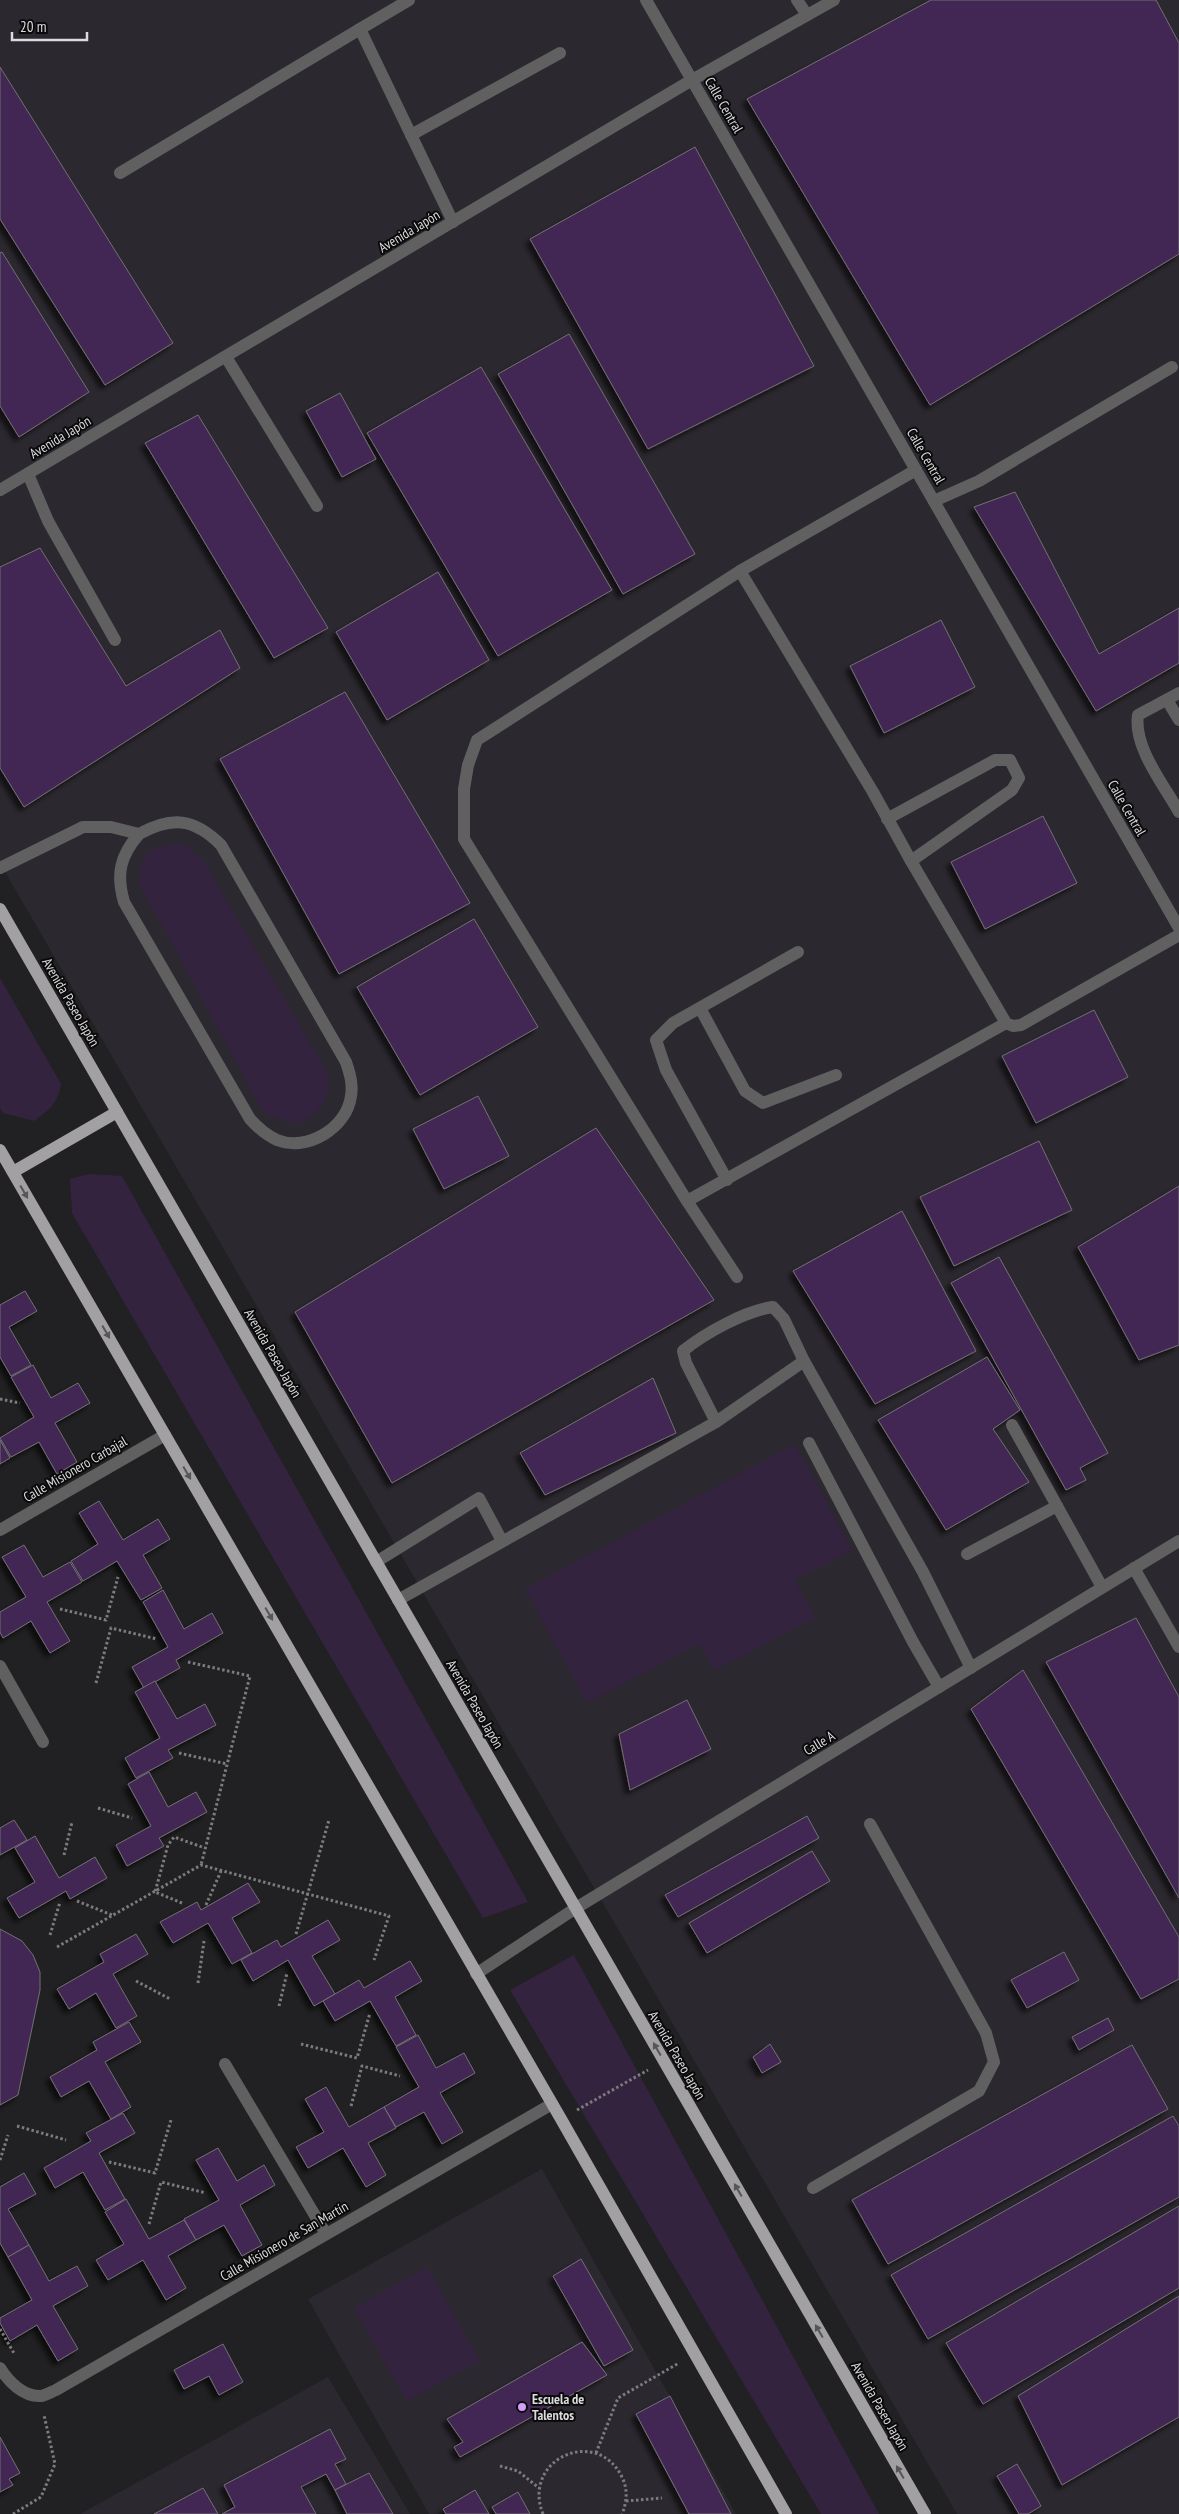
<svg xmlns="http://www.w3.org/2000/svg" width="1179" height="2514" font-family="'PT Sans Narrow',sans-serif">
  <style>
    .built { fill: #2c282f }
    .green { fill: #34233f }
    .building { fill: #422753; stroke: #717072; filter: url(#shadow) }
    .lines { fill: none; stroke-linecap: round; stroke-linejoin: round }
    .path { stroke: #7c7b7d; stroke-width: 3; stroke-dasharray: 2.5 2.5; stroke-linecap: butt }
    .service { stroke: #616061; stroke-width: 12 }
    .minor { stroke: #616061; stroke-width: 12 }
    .primary { stroke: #a2a0a3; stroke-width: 12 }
    .oneway { fill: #565557 }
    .poi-dot { fill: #d49cfb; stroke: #0a0a0b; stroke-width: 2 }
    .labels { text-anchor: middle; stroke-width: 4; stroke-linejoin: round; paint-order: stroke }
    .street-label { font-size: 14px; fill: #dbdadc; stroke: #0a0a0b }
    .poi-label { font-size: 14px; font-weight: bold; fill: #dbdadc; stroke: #0a0a0b; text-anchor: start }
  </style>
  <defs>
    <filter id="shadow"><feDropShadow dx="-4.5" dy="4.5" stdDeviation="2.5" flood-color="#0009"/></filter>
  </defs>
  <rect width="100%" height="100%" fill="#212022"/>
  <g class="built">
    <path d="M 0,0 L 1179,0 L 1179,2514 L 957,2514 L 0,863 Z"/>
    <path d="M 542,2169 L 736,2514 L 429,2514 L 308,2299 Z"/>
    <path d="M 328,2377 L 410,2514 L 80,2514 Z"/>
  </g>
  <g class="green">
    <path d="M 173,845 L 186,845 L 203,860 L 329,1075 C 330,1094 325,1108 308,1118 C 305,1120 302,1123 298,1123 C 286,1123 274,1117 264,1113 L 140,885 C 140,857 144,849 173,845 Z"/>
    <path d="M 0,978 L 61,1084 C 58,1104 49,1110 34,1121 L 3,1113 L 0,1108 Z"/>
    <path d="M 89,1174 L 122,1176 L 528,1902 L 483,1918 L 72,1213 L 70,1179 Z"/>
    <path d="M 795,1444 L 852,1550 L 795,1580 L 815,1618 L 714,1671 L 699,1644 L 587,1703 L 525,1589 Z"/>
    <path d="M 574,1955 L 879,2514 L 821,2514 L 510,1990 Z"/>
    <path d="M 427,2267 L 480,2361 L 407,2401 L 354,2308 Z"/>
  </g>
  <g class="building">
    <path d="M 931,0 L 1156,0 L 1179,43 L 1179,254 L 930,405 L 747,99 Z"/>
    <path d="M 0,67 L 173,343 L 105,385 L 0,219 Z"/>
    <path d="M 695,147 L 814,366 L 648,449 L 530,239 Z"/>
    <path d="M 2,252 L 89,392 L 19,437 L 0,406 L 0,253 Z"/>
    <path d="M 569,334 L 695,554 L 623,594 L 498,374 Z"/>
    <path d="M 481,367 L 612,590 L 498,656 L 367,433 Z"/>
    <path d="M 340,393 L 376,459 L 342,477 L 306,411 Z"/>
    <path d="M 198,415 L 328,628 L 274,658 L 145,443 Z"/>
    <path d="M 1015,492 L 1099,654 L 1179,608 L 1179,663 L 1096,711 L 974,507 Z"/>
    <path d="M 40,548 L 126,686 L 220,630 L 240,668 L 24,807 L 0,768 L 0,567 Z"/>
    <path d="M 438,572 L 489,660 L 387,720 L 336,632 Z"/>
    <path d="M 941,620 L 975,687 L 884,733 L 850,666 Z"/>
    <path d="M 345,692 L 470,903 L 339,974 L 220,759 Z"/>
    <path d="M 1043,816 L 1077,883 L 985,929 L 951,862 Z"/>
    <path d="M 474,919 L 538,1027 L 420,1095 L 357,987 Z"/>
    <path d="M 1094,1010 L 1128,1077 L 1036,1123 L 1002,1056 Z"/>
    <path d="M 478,1096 L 509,1156 L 444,1189 L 413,1129 Z"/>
    <path d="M 596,1128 L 714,1300 L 392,1483 L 295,1312 Z"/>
    <path d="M 1039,1141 L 1072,1210 L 954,1266 L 920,1197 Z"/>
    <path d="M 1179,1186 L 1179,1345 L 1139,1360 L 1078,1247 Z"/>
    <path d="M 902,1211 L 976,1351 L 875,1404 L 793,1271 Z"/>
    <path d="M 999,1257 L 1108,1453 L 1080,1468 L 1086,1480 L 1066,1490 L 951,1283 Z"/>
    <path d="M 25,1291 L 37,1311 L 9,1327 L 31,1365 L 11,1376 L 0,1357 L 0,1305 Z"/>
    <path d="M 987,1357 L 1020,1410 L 993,1429 L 1029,1482 L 946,1530 L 878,1420 Z"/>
    <path d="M 33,1365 L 51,1398 L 78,1383 L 90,1403 L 55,1423 L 77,1462 L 57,1474 L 39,1442 L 11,1457 L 0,1438 L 34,1417 L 11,1377 Z"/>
    <path d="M 653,1378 L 676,1433 L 545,1495 L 520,1453 Z"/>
    <path d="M 0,1440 L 10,1458 L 0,1464 Z"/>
    <path d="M 99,1501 L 123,1540 L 158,1519 L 170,1539 L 143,1555 L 162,1588 L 141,1600 L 117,1561 L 83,1581 L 71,1561 L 98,1544 L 79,1513 Z"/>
    <path d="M 24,1545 L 43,1577 L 70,1562 L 82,1582 L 47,1602 L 70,1641 L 50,1653 L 31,1621 L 3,1638 L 0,1632 L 0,1612 L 26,1597 L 2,1557 Z"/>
    <path d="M 163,1590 L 184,1629 L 212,1613 L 223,1633 L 176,1660 L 180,1668 L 144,1688 L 132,1667 L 168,1647 L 143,1602 Z"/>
    <path d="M 1136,1618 L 1179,1697 L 1179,1898 L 1046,1662 Z"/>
    <path d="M 1023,1670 L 1179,1937 L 1179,1979 L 1141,1999 L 971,1709 Z"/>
    <path d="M 155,1681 L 177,1719 L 205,1704 L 216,1725 L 168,1750 L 173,1758 L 136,1778 L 125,1758 L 160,1738 L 135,1692 Z"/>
    <path d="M 687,1700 L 711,1749 L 630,1790 L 619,1734 Z"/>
    <path d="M 149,1772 L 168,1807 L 196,1792 L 207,1812 L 159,1838 L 164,1846 L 127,1866 L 116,1845 L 151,1826 L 128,1784 Z"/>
    <path d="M 807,1816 L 819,1838 L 678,1917 L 665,1895 Z"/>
    <path d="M 14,1820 L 27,1840 L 0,1855 L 0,1828 Z"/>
    <path d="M 35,1836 L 59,1878 L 95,1857 L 107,1878 L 70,1899 L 66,1891 L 19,1918 L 7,1898 L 35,1882 L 15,1848 Z"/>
    <path d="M 812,1851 L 830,1881 L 707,1953 L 689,1923 Z"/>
    <path d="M 248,1883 L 260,1902 L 232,1918 L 252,1953 L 232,1964 L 208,1923 L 173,1943 L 160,1922 L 197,1902 L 201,1910 Z"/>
    <path d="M 328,1920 L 340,1940 L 312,1956 L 335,1994 L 314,2006 L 288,1960 L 253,1981 L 241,1960 L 277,1940 L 281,1947 Z"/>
    <path d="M 0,1929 L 22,1941 L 33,1955 L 40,1972 L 40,1990 L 18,2095 L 0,2105 Z"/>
    <path d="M 136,1934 L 148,1954 L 113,1974 L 137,2016 L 116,2028 L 96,1993 L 69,2009 L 57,1989 L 104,1962 L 100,1954 Z"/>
    <path d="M 1064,1952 L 1079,1980 L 1027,2008 L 1011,1980 Z"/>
    <path d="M 410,1961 L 422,1981 L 395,1997 L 416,2035 L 396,2046 L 370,2001 L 335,2021 L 323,2001 L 359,1980 L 364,1988 Z"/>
    <path d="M 1108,2018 L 1114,2030 L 1079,2050 L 1072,2037 Z"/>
    <path d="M 129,2022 L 141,2042 L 105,2062 L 131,2107 L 111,2119 L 89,2081 L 61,2097 L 50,2077 L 97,2050 L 93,2042 Z"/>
    <path d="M 418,2035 L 436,2068 L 464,2053 L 475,2073 L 440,2093 L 463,2132 L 442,2144 L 424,2112 L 396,2127 L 384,2107 L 419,2087 L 396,2047 Z"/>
    <path d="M 770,2044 L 781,2062 L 762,2073 L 753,2057 Z"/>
    <path d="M 1132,2045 L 1168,2109 L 888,2264 L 852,2200 Z"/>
    <path d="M 326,2087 L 349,2127 L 384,2107 L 396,2128 L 368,2143 L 386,2175 L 366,2187 L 343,2148 L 308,2168 L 296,2147 L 324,2132 L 305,2099 Z"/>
    <path d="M 123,2113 L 135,2133 L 99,2153 L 125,2199 L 105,2210 L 83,2172 L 55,2188 L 44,2168 L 91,2141 L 86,2133 Z"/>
    <path d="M 1173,2116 L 1179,2126 L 1179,2197 L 928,2339 L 891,2275 Z"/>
    <path d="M 218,2148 L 237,2181 L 264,2165 L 275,2185 L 240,2205 L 262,2245 L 242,2256 L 224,2225 L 196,2240 L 184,2219 L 219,2200 L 196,2160 Z"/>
    <path d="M 24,2173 L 36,2194 L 8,2209 L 29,2245 L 8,2257 L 0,2243 L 0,2187 Z"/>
    <path d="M 126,2199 L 149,2239 L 184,2220 L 196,2240 L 168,2256 L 186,2288 L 166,2300 L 143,2260 L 108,2280 L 96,2260 L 124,2244 L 105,2212 Z"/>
    <path d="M 1179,2206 L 1179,2288 L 983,2404 L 946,2343 Z"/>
    <path d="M 29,2245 L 49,2281 L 77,2266 L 88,2286 L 53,2306 L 78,2349 L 58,2361 L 37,2325 L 10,2341 L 0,2323 L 0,2318 L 32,2300 L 8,2257 Z"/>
    <path d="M 581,2259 L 633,2350 L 604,2366 L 553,2276 Z"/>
    <path d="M 1179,2296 L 1179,2417 L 1062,2485 L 1018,2396 Z"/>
    <path d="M 582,2342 L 607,2375 L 460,2457 L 454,2447 L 463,2442 L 447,2419 Z"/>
    <path d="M 223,2344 L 243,2382 L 219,2395 L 209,2376 L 184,2389 L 174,2370 Z"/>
    <path d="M 670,2396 L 731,2514 L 689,2514 L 636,2414 Z"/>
    <path d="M 330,2429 L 346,2459 L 335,2464 L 346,2484 L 335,2490 L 326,2474 L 301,2487 L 316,2514 L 222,2514 L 235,2507 L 224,2485 Z"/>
    <path d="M 0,2437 L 20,2473 L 9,2479 L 13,2485 L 0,2492 Z"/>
    <path d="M 1017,2464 L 1041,2506 L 1028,2514 L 1019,2514 L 997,2476 Z"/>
    <path d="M 369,2473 L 393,2514 L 347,2514 L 335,2490 Z"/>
    <path d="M 203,2488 L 218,2514 L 154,2514 Z"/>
    <path d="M 475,2490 L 489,2514 L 446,2514 L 443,2509 Z"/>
    <path d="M 518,2492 L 530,2514 L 496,2514 L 492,2507 Z"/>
  </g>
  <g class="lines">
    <g class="path">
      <path d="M 0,1399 L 20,1403"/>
      <path d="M 60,1609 L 106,1620 L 118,1577"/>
      <path d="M 188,1662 L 250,1676 L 201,1865"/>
      <path d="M 96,1683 L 111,1628 L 157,1639"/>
      <path d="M 179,1753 L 227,1764"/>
      <path d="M 98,1808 L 132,1818"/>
      <path d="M 64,1855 L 72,1822"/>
      <path d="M 77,1901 L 112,1915"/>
      <path d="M 182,1903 L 155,1892 L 168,1845 L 174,1837 L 205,1848"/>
      <path d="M 206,1905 L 221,1871"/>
      <path d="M 296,1934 L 329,1820"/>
      <path d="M 50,1935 L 60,1902"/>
      <path d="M 57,1947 L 201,1865 L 389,1916 L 374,1960"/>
      <path d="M 136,1981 L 170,1999"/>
      <path d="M 198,1983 L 204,1941"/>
      <path d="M 279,2006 L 287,1973"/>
      <path d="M 301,2044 L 357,2058 L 370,2013"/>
      <path d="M 351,2106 L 362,2066 L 400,2076"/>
      <path d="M 577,2110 L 648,2070"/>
      <path d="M 17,2126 L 66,2140"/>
      <path d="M 0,2160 L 8,2135"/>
      <path d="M 109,2162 L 155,2173 L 171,2120"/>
      <path d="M 149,2224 L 161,2182 L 206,2193"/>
      <path d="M 0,2329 L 15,2355"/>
      <path d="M 596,2453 L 618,2398 L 679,2363"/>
      <path d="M 500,2466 L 518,2471 L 539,2488"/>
      <path d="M 626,2501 L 662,2498"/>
      <path d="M 13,2514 L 41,2497 L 55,2464 L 44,2415"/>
      <path d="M 543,2514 C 521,2460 596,2425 622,2477 C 628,2489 627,2502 622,2514"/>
    </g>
    <g class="service">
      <path d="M 797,0 L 807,15"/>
      <path d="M 360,29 L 409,0"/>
      <path d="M 411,135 L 560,53"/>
      <path d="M 120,173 L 360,29 L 453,222"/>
      <path d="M 226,357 L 317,506"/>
      <path d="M 28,474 L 48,521 L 115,640"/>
      <path d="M 934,501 L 979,481 L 1172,367"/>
      <path d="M 740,571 L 873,792 L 911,861 L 1006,1023 L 1013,1026 L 1021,1025 L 1179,935"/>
      <path d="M 1179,693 L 1138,715 C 1133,747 1164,785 1179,812"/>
      <path d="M 1167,700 L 1179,720"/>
      <path d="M 887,819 L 995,760 L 1010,760 L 1019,778 L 1012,790 L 911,861"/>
      <path d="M 0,868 L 83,827 L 111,827 L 139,834 C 172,816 194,818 221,845 L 346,1062 C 350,1074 353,1084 351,1096 C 347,1128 307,1152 277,1140 C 266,1135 258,1128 250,1119 L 124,902 C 116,874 120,856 139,834"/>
      <path d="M 700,1008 L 745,1091 L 763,1103 L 836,1075"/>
      <path d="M 727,1180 L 666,1070 L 656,1040 L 673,1023 L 798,952"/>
      <path d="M 687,1201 L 1006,1023"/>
      <path d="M 737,1277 L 687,1201 L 464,839 L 464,789 L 468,765 L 477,740 L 740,571 L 916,470"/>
      <path d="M 716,1422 L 686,1363 L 683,1351 C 705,1333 745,1311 773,1307 L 784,1319 L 804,1361 L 923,1572 L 971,1668"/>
      <path d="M 1012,1425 L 1102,1587"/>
      <path d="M 809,1443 L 913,1642 L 939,1687"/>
      <path d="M 967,1554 L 1057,1506"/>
      <path d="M 376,1562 L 479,1498 L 502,1541"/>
      <path d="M 1134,1568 L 1179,1647"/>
      <path d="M 398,1600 L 716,1422 L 804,1361"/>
      <path d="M 813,2188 L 979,2091 L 994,2062 L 986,2033 L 870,1824"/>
    </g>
    <g class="minor">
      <path d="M 646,0 L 1179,928"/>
      <path d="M 0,490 L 692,80 L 834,0"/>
      <path d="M 0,1530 L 165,1435"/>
      <path d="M 0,1666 L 43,1742"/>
      <path d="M 476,1974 L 576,1908 L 1179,1541"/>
      <path d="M 225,2064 L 326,2234"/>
      <path d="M 0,2368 C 8,2381 23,2397 41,2396 C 46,2395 51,2392 56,2390 L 552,2104"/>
    </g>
    <g class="primary">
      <path d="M 0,909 L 925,2514"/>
      <path d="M 0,1150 L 561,2119 L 786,2514"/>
      <path d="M 13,1172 L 117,1112"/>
    </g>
  </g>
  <defs><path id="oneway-solid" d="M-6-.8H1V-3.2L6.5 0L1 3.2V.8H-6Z" transform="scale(1.25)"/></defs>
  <g class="oneway">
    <use href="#oneway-solid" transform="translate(24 1192) rotate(60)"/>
    <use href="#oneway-solid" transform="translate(106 1332) rotate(60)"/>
    <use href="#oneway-solid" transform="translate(187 1473) rotate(60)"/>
    <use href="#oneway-solid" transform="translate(269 1614) rotate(60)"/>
    <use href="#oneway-solid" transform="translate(657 2049) rotate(-120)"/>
    <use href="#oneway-solid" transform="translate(738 2190) rotate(-120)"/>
    <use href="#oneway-solid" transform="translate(819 2331) rotate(-120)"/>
    <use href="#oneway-solid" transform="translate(900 2472) rotate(-120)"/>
  </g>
  <circle class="poi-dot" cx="522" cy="2407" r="5"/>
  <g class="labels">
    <g class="street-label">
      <text transform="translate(724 105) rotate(60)" y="5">Calle Central</text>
      <text transform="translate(409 231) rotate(-31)" y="5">Avenida Japón</text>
      <text transform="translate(60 437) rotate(-31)" y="5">Avenida Japón</text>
      <text transform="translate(926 456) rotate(60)" y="5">Calle Central</text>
      <text transform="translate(1127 808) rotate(60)" y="5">Calle Central</text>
      <text transform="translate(71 1002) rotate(60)" y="5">Avenida Paseo Japón</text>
      <text transform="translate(273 1353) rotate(60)" y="5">Avenida Paseo Japón</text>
      <text transform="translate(75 1469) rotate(-30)" y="5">Calle Misionero Carbajal</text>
      <text transform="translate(475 1704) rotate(60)" y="5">Avenida Paseo Japón</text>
      <text transform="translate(819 1743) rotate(-31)" y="5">Calle A</text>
      <text transform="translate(677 2055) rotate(60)" y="5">Avenida Paseo Japón</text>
      <text transform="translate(284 2241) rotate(-30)" y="5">Calle Misionero de San Martín</text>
      <text transform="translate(880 2406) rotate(60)" y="5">Avenida Paseo Japón</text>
    </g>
    <g class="poi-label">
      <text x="532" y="2404">Escuela de<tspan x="532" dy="16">Talentos</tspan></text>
    </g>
  </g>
  <path d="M12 32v8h75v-8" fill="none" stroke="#dbdadc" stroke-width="2.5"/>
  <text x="20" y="32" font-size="15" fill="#dbdadc" stroke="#0a0a0b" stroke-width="4" paint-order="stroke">20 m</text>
</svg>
